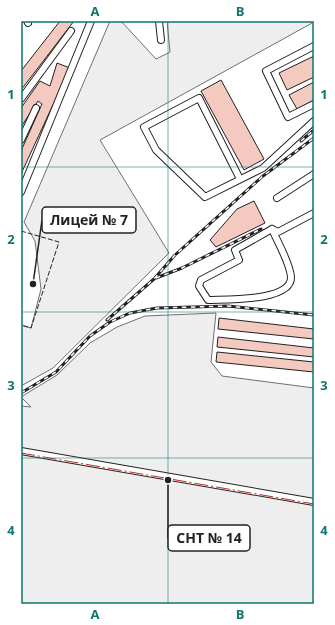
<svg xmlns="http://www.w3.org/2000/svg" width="335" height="625" font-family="'Open Sans',sans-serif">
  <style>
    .green { fill: #eee; stroke: #6f6f6f }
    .building { fill: #f3c9c0; stroke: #222 }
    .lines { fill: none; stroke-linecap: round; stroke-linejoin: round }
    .minor-casing { stroke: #222; stroke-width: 8 }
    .minor { stroke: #fff; stroke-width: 6 }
    .rail-casing { stroke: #222; stroke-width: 3 }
    .rail { stroke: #fff; stroke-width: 1.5; stroke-dasharray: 4.5; stroke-linecap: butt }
    .fence { stroke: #222; stroke-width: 1; stroke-dasharray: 5 2; stroke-linecap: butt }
    .power { stroke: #c62828; stroke-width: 1; stroke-dasharray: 14 3 2 3; stroke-linecap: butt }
    .grid { fill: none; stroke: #0f766e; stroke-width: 1; stroke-opacity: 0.55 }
    .leader { fill: none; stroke: #222; stroke-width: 1.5 }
    .callout-dot { fill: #222; stroke: #fff; stroke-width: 1.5 }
    .callout { fill: #fff; stroke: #222; stroke-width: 1.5 }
    .callout-label { font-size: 14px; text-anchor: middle; font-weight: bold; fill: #222 }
    .neatline { fill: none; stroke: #0f766e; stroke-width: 1.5 }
    .grid-label { font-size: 13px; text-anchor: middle; font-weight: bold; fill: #0f766e }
  </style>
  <rect width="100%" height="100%" fill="#fff"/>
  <g class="green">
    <path d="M 110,21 L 121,21 L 156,59 L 170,52 L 167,21 L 314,21 L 314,22 L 100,140 L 169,253 L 53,368 L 21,386 L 21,325 L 31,328 L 41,289 L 35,241 L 24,222 Z"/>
    <path d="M 216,313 L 211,362 L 222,376 L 314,388 L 314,604 L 21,604 L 21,406 L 31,407 L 21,397 L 57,375 L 90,343 L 117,327 L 145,316 Z"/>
  </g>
  <g class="building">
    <path d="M 60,21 L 74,21 L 21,90 L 21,71 Z"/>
    <path d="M 314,56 L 314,77 L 287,90 L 279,73 Z"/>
    <path d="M 57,63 L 70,68 L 21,174 L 21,151 L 42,104 L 38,101 L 21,127 L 21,108 L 40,81 L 50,86 Z"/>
    <path d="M 221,80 L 264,159 L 244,170 L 201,91 Z"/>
    <path d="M 314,82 L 314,100 L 297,109 L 289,95 Z"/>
    <path d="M 254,201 L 265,223 L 216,247 L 210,240 L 237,209 Z"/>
    <path d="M 219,318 L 314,329 L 314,339 L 218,329 Z"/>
    <path d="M 218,337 L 314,348 L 314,357 L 217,347 Z"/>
    <path d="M 217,352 L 314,362 L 314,372 L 216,362 Z"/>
  </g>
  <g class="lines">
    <g class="minor-casing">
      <g id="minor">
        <path d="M 27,21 L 28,23"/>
        <path d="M 159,21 L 161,40"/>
        <path d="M 314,46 L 266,71 L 288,117 L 314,104"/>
        <path d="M 21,99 L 71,31"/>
        <path d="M 21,140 L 36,108"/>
        <path d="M 240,179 L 199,98 L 144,127 L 156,150 L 205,197 L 263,168 L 314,121"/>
        <path d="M 21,192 L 91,21"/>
        <path d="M 277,198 L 314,174"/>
        <path d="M 272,229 C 278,243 290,263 291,277 C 292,302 224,299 208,300 L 199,286 L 201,280 L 239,260 L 235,250 Z"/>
        <path d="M 272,229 L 278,232 L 314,213"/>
        <path d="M 21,451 L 314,502"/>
      </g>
    </g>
    <use href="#minor" class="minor"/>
    <g class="rail-casing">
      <g id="rail">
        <path d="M 301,141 L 314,130"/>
        <path d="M 156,278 L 182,268 L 261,229"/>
        <path d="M 107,320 L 154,279 L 175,255 L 263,176 L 314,138"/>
        <path d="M 21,393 L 56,372 L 90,336 L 110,322 L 130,313 L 157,308 L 228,306 L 314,315"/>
      </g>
    </g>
    <use href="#rail" class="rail"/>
    <path class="fence" d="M 21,231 L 59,242 L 31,328 L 21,325"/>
    <path class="power" d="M 21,453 L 314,504"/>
  </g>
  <path class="grid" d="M 168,21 L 168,604M 21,167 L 314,167M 21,312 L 314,312M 21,458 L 314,458"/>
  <path class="leader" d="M33 284L42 220M168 480L168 538"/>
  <g class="callout-dot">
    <circle cx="33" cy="284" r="4"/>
    <circle cx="168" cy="480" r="4"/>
  </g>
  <g class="callout">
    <rect x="42" y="207" width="94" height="26" rx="4"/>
    <rect x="168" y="525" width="82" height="26" rx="4"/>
  </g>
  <g class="callout-label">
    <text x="89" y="225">Лицей № 7</text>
    <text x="209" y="543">СНТ № 14</text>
  </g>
  <rect width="335" height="625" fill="none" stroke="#ffffff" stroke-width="44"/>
  <rect x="22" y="22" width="291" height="581" class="neatline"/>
  <g class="grid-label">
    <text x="95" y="16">A</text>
    <text x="240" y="16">B</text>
    <text x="11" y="99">1</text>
    <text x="324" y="99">1</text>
    <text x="11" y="244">2</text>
    <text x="324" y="244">2</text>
    <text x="11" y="390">3</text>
    <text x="324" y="390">3</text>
    <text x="11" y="535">4</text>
    <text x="324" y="535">4</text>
    <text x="95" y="619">A</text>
    <text x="240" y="619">B</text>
  </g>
</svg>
